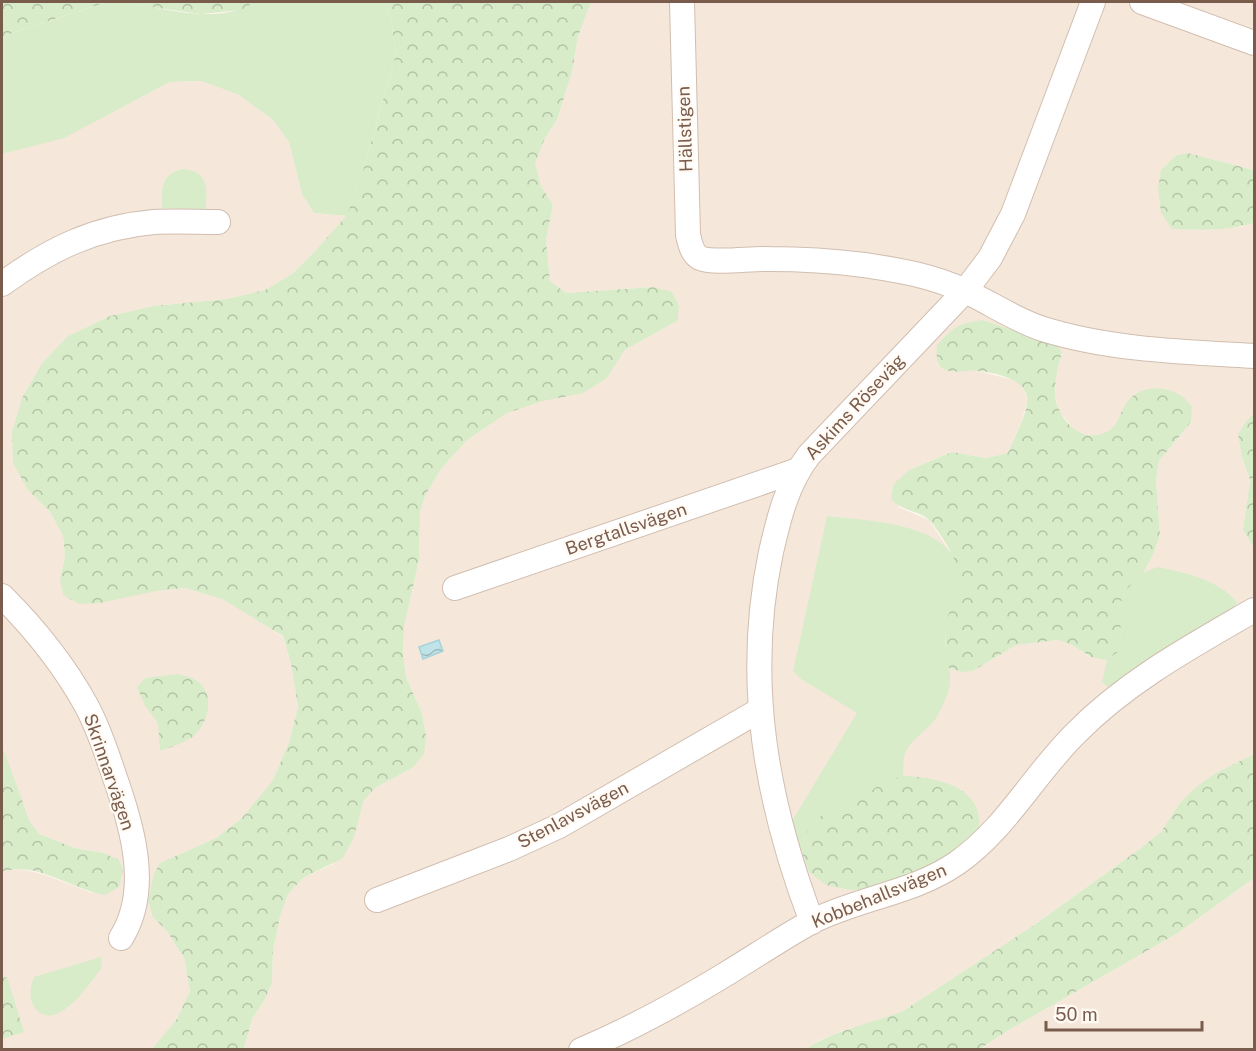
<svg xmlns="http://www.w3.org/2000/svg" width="1256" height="1051" font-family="'Public Sans',sans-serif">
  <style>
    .residential { fill: #f5e8da; fill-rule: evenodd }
    .grass { fill: #d8ecc9 }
    .forest { fill: url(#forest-crowns) }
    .water { fill: url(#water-waves); stroke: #a5d3da; stroke-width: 1.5 }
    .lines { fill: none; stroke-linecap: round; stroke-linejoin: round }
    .street-casing { stroke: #d1beb0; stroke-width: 26 }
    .street { stroke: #fff; stroke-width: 24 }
    .labels { text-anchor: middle; stroke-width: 4.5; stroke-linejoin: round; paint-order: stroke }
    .street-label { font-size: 18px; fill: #7a5c4d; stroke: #fffaf3 }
  </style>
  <defs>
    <pattern id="forest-crowns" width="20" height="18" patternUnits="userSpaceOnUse" patternTransform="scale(1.5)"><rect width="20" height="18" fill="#d8ecc9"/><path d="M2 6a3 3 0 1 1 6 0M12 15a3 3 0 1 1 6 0" fill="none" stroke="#b4c2a5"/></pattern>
    <pattern id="water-waves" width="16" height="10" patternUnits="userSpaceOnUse" patternTransform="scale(1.5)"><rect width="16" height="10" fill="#bfe3e8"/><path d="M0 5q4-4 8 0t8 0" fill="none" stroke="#a0bbbe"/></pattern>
  </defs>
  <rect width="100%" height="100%" fill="#fdf6ec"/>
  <g class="residential">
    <path d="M 591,2 L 1254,2 L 1254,170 L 1188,153 L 1176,155 L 1161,170 L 1189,230 L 1241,227 L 1254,223 L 1254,413 L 1248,419 L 1242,457 L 1250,480 L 1243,530 L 1254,548 L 1254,754 L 1216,773 L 1179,804 L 1161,832 L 1141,848 L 1034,925 L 903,1011 L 880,1021 L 841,1031 L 820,1040 L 806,1049 L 244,1050 L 252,1019 L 264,1001 L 272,983 L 273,951 L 280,917 L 288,894 L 303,878 L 333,864 L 360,814 L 364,800 L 375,788 L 412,768 L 426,736 L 422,713 L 406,677 L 403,651 L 404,627 L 419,560 L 420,512 L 426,494 L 441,469 L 466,441 L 507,413 L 607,378 L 625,350 L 677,321 L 653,287 L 566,293 L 550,281 L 546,240 L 553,205 L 541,186 L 534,163 L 545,138 L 557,120 L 572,72 L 578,37 ZM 1062,353 L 1056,375 L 1055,395 L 1059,411 L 1075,431 L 1094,436 L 1106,433 L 1116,425 L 1128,401 L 1191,422 L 1159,461 L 1156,481 L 1160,534 L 1154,553 L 1143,573 L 1128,588 L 1090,657 L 1072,645 L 1058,640 L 1016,645 L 973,671 L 956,561 L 929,520 L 898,507 L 909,470 L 952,452 L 986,458 L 1008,453 L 1022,420 L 1027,401 L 1025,391 L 1017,381 L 978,371 L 950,371 Z"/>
    <path d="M 201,81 L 239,95 L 273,120 L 289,142 L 302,194 L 314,213 L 347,216 L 316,250 L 292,274 L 265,290 L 227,299 L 153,306 L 110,316 L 68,336 L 42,363 L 22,398 L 28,490 L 50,512 L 63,536 L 65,556 L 60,579 L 156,591 L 185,588 L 222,599 L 259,620 L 283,637 L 291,664 L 298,707 L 289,742 L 273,780 L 242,818 L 216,838 L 160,863 L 153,917 L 167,931 L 184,958 L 190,991 L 178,1019 L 152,1049 L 2,1049 L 2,871 L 22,869 L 45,875 L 92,893 L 119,860 L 104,853 L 75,848 L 39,834 L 29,820 L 2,746 L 2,154 L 17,150 L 128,104 L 170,82 Z"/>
    <path d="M 1254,878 L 1254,1049 L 980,1050 L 1009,1030 L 1178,933 Z"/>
  </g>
  <g class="grass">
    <path d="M 107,2 C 155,2 211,29 255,2 L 385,2 L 390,14 L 396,54 L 363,171 L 347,216 L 314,213 L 302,194 L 289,142 L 273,120 L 239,95 L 201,81 L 170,82 L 64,138 L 2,154 L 2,39 L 12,33 Z"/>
    <path d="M 182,169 C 209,171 207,187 206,209 L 162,208 C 162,189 160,175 182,169 Z"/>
    <path d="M 827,516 C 867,521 953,522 960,574 C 963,593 946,617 945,636 C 944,650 950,663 950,677 C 951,689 945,700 940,711 C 933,728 912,737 905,753 C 903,759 904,769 903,776 L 883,782 L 859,801 L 835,808 L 810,824 L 801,849 L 793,836 L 791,823 L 857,713 L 801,679 L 793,671 Z"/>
    <path d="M 1157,567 C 1183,572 1221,580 1237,603 L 1227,615 L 1183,638 L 1137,666 L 1109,688 L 1102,682 L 1107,660 L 1119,651 L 1121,631 L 1119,607 L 1128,588 L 1143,573 Z"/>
    <path d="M 2,746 L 20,794 L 2,781 Z"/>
    <path d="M 101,957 L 102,967 C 91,982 56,1035 35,1008 C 28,998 30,987 34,977 Z"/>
  </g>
  <g class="forest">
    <path d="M 2,2 L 107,2 L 12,33 L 2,39 Z"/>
    <path d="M 115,2 L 255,2 L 241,10 L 201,14 Z"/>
    <path d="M 385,2 L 591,2 L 578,37 L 572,72 L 557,120 L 545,138 L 535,163 L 541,186 L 553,205 L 546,240 L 550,281 L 566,293 L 653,287 L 672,292 L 679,306 L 677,321 L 625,350 L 607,378 L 583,393 L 543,401 L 507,413 L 466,441 L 441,469 L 426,494 L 420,512 L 419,560 L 404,627 L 403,651 L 406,677 L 422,713 L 426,736 L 424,754 L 412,768 L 375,788 L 364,800 L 354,837 L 343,858 L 303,878 L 288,894 L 280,917 L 273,951 L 272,983 L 264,1001 L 252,1019 L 244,1049 L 152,1049 L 177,1019 L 190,991 L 184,958 L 167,931 L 153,917 L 148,900 L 154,874 L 160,863 L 216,838 L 242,818 L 273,780 L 289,742 L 298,707 L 291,664 L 283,636 L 222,599 L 185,588 L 156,591 L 100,603 L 79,604 L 63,595 L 60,579 L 65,556 L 63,536 L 50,512 L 28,490 L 13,463 L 12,432 L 22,398 L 42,363 L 68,336 L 110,316 L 153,306 L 227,299 L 265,290 L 292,274 L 316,250 L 347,215 L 363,171 L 396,54 L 390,14 Z"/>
    <path d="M 1188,153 L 1254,170 L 1254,223 C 1228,231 1200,230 1172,229 L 1161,213 L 1158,189 L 1161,170 L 1176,155 Z"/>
    <path d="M 982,320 L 1058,345 L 1062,353 C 1058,366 1055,379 1055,393 C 1056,417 1079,443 1104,433 C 1119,428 1119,412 1128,401 C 1140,386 1162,385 1178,394 C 1183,396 1188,402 1192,406 L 1191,422 L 1159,461 L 1156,481 L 1160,534 L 1154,553 L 1143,573 L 1128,588 L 1119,606 L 1121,631 L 1119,651 L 1107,660 L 1091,657 L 1072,645 L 1058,640 L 1016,645 L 973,671 L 962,672 L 949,668 C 945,649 944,632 949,613 C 953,601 960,590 960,578 C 960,564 940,532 930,521 C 920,510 902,512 891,499 L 893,485 L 909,470 L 952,452 L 986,458 L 1008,453 C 1014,437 1026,418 1027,401 C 1029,379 993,372 977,371 C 966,370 949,375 941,367 C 935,361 937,352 937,345 C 955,326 957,324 982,320 Z"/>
    <path d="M 1254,413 L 1254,548 L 1243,530 L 1250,480 L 1242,457 L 1238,434 L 1248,419 Z"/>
    <path d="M 178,674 C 186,676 194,678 200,683 C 216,698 207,726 191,738 C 182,744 170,747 160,751 L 158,723 L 145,706 L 137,687 L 145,678 Z"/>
    <path d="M 1254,754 L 1254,878 L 1178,933 L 1009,1030 L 980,1049 L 806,1049 C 835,1029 871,1024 903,1011 L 1034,925 L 1141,848 L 1161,832 L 1179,804 L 1196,787 L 1216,773 Z"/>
    <path d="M 903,776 C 937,777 985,787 979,830 L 946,858 L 917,874 L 878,888 L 850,890 L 826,885 L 809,872 L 801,849 L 810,824 L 829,810 L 858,801 L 883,782 Z"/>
    <path d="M 2,781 L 20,794 L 29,820 L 39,834 L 75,848 L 104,853 L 119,860 L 123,870 L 119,887 L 105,895 C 79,891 45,869 20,869 C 14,869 8,871 2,871 Z"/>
    <path d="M 7,977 L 24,1032 L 2,1039 L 2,978 Z"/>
  </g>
  <path class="water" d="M 439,640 L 443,651 L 423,659 L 419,647 Z"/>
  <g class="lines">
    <g class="street-casing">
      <g id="street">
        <path d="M 682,2 L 688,235 C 690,243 692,254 700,258 C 714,264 752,258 769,259 C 800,259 833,261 864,265 C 899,270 933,276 965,291 C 991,303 1015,320 1043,329 C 1110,350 1184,352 1254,356"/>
        <path d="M 1142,2 L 1254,43"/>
        <path d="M 2,284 C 49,250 94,227 154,222 C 175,221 197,222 218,222"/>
        <path d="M 455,588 L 798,470"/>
        <path d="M 2,596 C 34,628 64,665 86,705 C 97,725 105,748 112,769 C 130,821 153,887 121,938"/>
        <path d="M 377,900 L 509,849 L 559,826 L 760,710"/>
        <path d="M 812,922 C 766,801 744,680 771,552 C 779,517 787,484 809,455 L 965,291 L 990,258 L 1013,214 L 1093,2"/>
        <path d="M 581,1050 C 631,1029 680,1002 726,974 C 754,957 782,938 811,922 C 858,898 914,893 957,863 C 1006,829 1034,774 1076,733 C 1127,681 1192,646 1254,610"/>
      </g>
    </g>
    <use href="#street" class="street"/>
  </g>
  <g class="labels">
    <g class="street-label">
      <text transform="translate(685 129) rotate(-92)" y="6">Hällstigen</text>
      <text transform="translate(855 407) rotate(-47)" y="6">Askims Röseväg</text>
      <text transform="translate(626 529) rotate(-19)" y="6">Bergtallsvägen</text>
      <text transform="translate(109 772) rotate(71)" y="6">Skrinnarvägen</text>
      <text transform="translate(573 815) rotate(-28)" y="6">Stenlavsvägen</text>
      <text transform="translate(879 896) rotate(-22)" y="6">Kobbehallsvägen</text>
    </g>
  </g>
  <rect width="1256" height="1051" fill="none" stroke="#7a5c4d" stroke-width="6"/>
  <path d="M1046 1021v9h156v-9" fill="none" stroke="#7a5c4d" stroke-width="3"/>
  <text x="1055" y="1021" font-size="18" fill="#7a5c4d" stroke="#fffaf3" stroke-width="4.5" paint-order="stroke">50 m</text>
</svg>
